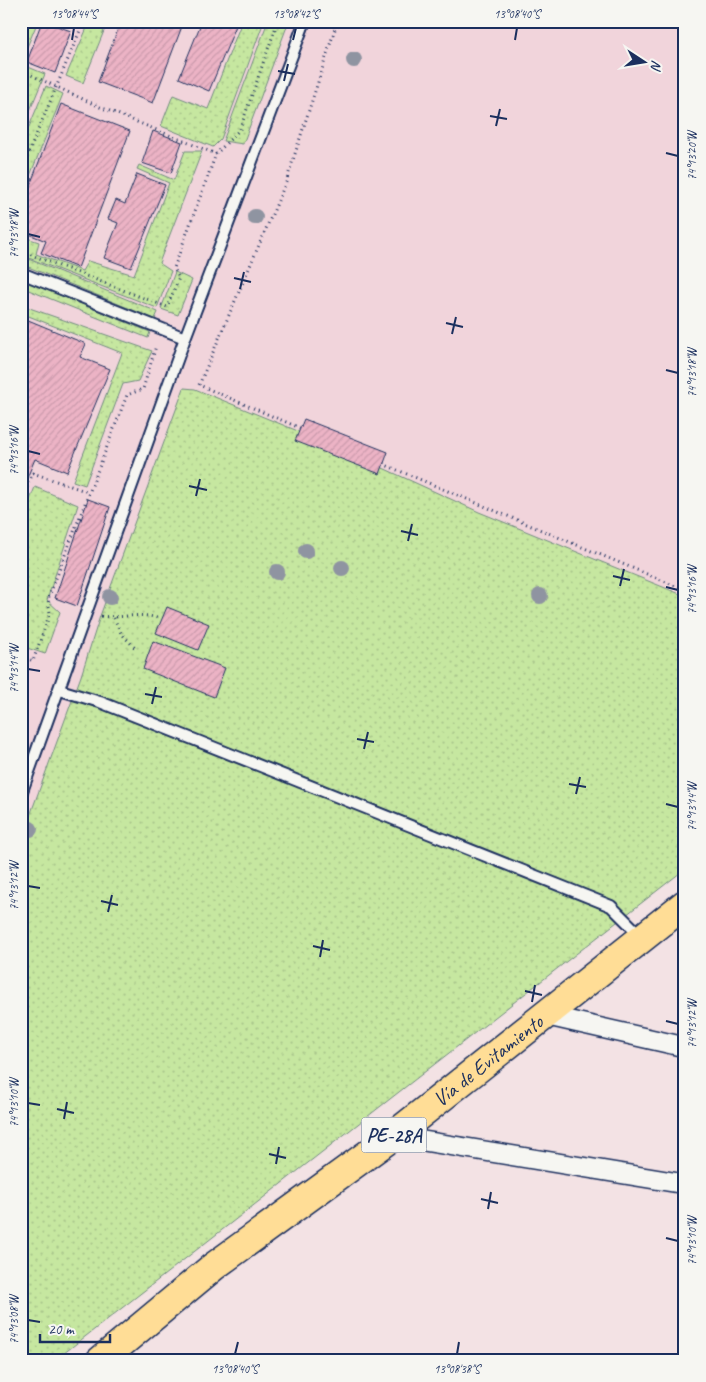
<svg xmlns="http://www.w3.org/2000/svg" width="706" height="1382" font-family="Caveat,sans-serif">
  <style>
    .built { fill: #f1d4db }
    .garden { fill: url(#garden-dots); stroke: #708b7f }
    .building { fill: url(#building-hatch); stroke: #1b2f5e }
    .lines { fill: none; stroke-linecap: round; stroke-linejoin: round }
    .service-casing { stroke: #1b2f5e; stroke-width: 14 }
    .minor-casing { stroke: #1b2f5e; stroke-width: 22 }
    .trunk-casing { stroke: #1b2f5e; stroke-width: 31 }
    .path { stroke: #1b2f5e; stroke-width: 3; stroke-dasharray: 1 4; stroke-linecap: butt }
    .service { stroke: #f6f6f2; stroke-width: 10 }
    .minor { stroke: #f6f6f2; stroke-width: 19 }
    .trunk { stroke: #ffdd96; stroke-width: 28 }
    .tree { fill: #8f94a1 }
    .ticks { fill: none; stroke: #1b2f5e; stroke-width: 2 }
    .labels { text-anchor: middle; stroke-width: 4; stroke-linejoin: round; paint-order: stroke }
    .shield { fill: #f6f6f2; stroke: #5d6b8a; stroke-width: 1 }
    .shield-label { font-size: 20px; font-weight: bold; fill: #1b2f5e }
    .street-label { font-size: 21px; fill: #1b2f5e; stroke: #f6f6f2 }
    .neatline { fill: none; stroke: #1b2f5e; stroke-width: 2 }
    .ticks-label { font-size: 12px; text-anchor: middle; fill: #1b2f5e }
  </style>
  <defs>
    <pattern id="garden-dots" width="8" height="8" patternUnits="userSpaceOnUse" patternTransform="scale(1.25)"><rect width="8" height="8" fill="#c6e7a0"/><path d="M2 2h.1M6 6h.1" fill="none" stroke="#aac68c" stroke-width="1.8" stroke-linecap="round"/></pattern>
    <pattern id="building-hatch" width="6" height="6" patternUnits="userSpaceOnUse" patternTransform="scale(1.25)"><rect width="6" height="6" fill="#ecb3c5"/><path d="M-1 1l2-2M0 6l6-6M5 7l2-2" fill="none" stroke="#ca9aac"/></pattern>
  </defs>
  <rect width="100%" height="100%" fill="#f3e2e4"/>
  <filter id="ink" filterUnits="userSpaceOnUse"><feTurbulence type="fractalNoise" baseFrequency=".02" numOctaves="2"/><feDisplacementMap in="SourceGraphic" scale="10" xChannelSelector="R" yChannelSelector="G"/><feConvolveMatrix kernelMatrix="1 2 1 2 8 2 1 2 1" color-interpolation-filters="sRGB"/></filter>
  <g filter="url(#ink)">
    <path class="built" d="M 21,21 L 685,21 L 685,868 L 21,1361 Z"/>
    <g class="garden">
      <path d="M 21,21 L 38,21 L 21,61 Z"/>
      <path d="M 90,21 L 108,21 L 83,83 L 66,76 Z"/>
      <path d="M 242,21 L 264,21 L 221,139 L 213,147 L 161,126 L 173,95 L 208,109 Z"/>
      <path d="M 268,21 L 289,21 L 243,144 L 223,141 Z"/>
      <path d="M 21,64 L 45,74 L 21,132 Z"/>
      <path d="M 46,86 L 63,94 L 21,198 L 21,146 Z"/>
      <path d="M 185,151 L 202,151 L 159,263 L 171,271 L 157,308 L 21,255 L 21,236 L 39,242 L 36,254 L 82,271 L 88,261 L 134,275 L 169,183 L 137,169 L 139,165 L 174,180 Z"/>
      <path d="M 21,256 L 158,312 L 155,319 L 21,264 Z"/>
      <path d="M 175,272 L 192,280 L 178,315 L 161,309 Z"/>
      <path d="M 21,279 L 150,332 L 148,338 L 21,287 Z"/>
      <path d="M 21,305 L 152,351 L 138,381 L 123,384 L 85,485 L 73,481 L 122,353 L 21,313 Z"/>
      <path d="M 184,388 L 195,389 L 337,447 L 479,512 L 685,596 L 685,869 L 54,1361 L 21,1361 L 21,840 L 81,676 L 100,616 Z"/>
      <path d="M 35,487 L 78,505 L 47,600 L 60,612 L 45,654 L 21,646 L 21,523 Z"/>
    </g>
    <g class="building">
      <path d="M 42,21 L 71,31 L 55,73 L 27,62 Z"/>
      <path d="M 121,21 L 184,21 L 153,103 L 98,82 Z"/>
      <path d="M 202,21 L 238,21 L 209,91 L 179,78 Z"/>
      <path d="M 61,104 L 130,131 L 78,268 L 41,253 L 46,241 L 21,231 L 21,209 Z"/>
      <path d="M 153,131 L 182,142 L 171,173 L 142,163 Z"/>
      <path d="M 137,174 L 165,185 L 131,268 L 104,258 L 118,223 L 108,219 L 116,200 L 125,204 Z"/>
      <path d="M 21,317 L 86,344 L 80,357 L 110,369 L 67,472 L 35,459 L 21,492 Z"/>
      <path d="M 304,419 L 388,452 L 380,474 L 295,441 Z"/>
      <path d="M 88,499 L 110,507 L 77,606 L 55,598 Z"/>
      <path d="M 167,607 L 209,624 L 198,650 L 156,633 Z"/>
      <path d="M 153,641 L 225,668 L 214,697 L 143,669 Z"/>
    </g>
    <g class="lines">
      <g class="service-casing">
        <g id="service">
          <path d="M 21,273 L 185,338"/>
          <path d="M 60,690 L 100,702 L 611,906 L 642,937"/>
          <path d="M 21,794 L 185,338 L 305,21"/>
        </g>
      </g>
      <g class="minor-casing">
        <g id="minor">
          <path d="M 544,1015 L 685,1047"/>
          <path d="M 393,1136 L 685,1184"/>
        </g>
      </g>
      <g class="trunk-casing">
        <g id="trunk">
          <path id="s1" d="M 100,1361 L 213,1267 L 393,1136 L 685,904"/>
        </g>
      </g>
      <g class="path">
        <path d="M 21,65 L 29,74 L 100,107 L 216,154"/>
        <path d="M 21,171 L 84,21"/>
        <path d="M 21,251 L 167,307 L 179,278 L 174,268 L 216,154 L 240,129 L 278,21"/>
        <path d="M 300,428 L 199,385 L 286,182 L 335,29 L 343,21"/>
        <path d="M 383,464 L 685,590"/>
        <path d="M 21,501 L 33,473 L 88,492"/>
        <path d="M 101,616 C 120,619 139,612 157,618"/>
        <path d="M 114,618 L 121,633 L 137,650"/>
        <path d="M 21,656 L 33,661 L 50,613 L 48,599 L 127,395 L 143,389 L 156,346"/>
      </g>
      <use href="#service" class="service"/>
      <use href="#minor" class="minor"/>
      <use href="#trunk" class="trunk"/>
    </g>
    <g class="tree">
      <circle cx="354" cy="60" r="8"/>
      <circle cx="255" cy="217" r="8"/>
      <circle cx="306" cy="551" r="8"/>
      <circle cx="342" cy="568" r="8"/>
      <circle cx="277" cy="572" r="8"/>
      <circle cx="540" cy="596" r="8"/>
      <circle cx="110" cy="597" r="8"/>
      <circle cx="30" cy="829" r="8"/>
    </g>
  </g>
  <path class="ticks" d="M 72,40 L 74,28M 293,40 L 296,28M 515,40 L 517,28M 278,71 L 295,74M 284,81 L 288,64M 490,116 L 507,119M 496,126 L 500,109M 666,153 L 678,156M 28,234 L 40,237M 234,278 L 251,282M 240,289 L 244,272M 446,323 L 463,327M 452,334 L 456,317M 666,370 L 678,373M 28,451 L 40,454M 189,486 L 207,490M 196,496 L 200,479M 401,531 L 418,535M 408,541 L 412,524M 613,576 L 630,580M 620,586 L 624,569M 666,587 L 678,590M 28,669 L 40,671M 145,694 L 162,697M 152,704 L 156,687M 357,739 L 374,742M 364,749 L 368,732M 569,784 L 586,787M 576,794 L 580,777M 666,804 L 678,807M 28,886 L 40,888M 101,901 L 118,905M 108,912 L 112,895M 313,946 L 330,950M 320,957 L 323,940M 525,991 L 542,995M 532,1002 L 535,985M 666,1021 L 678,1024M 28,1103 L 40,1105M 57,1109 L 74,1113M 64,1119 L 67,1102M 269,1154 L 286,1158M 276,1164 L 279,1147M 481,1199 L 498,1203M 488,1209 L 491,1192M 666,1238 L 678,1241M 28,1320 L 40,1322M 235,1354 L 238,1342M 457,1354 L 459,1342"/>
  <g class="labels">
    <rect class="shield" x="361.5" y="1117.5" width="65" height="35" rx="4"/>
    <g class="shield-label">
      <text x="394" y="1142">PE-28A</text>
    </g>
    <g class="street-label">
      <text dy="7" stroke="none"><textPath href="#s1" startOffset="491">Vía de Evitamiento</textPath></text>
    </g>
  </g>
  <rect width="706" height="1382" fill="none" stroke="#f6f6f2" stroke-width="55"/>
  <g transform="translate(644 62) rotate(102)" stroke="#f6f6f2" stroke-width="4" paint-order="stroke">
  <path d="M0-4L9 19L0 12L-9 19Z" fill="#1b2f5e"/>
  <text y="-8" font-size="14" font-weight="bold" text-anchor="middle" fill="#1b2f5e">N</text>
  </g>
  <path d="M40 1334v8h70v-8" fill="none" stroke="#1b2f5e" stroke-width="2.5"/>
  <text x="48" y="1334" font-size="15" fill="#1b2f5e" stroke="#f6f6f2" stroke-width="4" paint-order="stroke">20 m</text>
  <rect x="28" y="28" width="650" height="1326" class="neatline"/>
  <g class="ticks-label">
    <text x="74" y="18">13°08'44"S</text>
    <text x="296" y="18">13°08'42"S</text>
    <text x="517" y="18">13°08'40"S</text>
    <text transform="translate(692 156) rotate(-90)" y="4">74°13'20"W</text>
    <text transform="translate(14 234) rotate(-90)" y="4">74°13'18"W</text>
    <text transform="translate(692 373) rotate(-90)" y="4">74°13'18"W</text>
    <text transform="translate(14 451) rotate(-90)" y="4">74°13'16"W</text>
    <text transform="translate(692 590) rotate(-90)" y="4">74°13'16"W</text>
    <text transform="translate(14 669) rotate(-90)" y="4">74°13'14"W</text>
    <text transform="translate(692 807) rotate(-90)" y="4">74°13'14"W</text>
    <text transform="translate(14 886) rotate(-90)" y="4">74°13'12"W</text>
    <text transform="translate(692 1024) rotate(-90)" y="4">74°13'12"W</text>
    <text transform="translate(14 1103) rotate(-90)" y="4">74°13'10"W</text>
    <text transform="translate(692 1241) rotate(-90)" y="4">74°13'10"W</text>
    <text transform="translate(14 1320) rotate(-90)" y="4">74°13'08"W</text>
    <text x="235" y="1373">13°08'40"S</text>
    <text x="457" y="1373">13°08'38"S</text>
  </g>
</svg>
